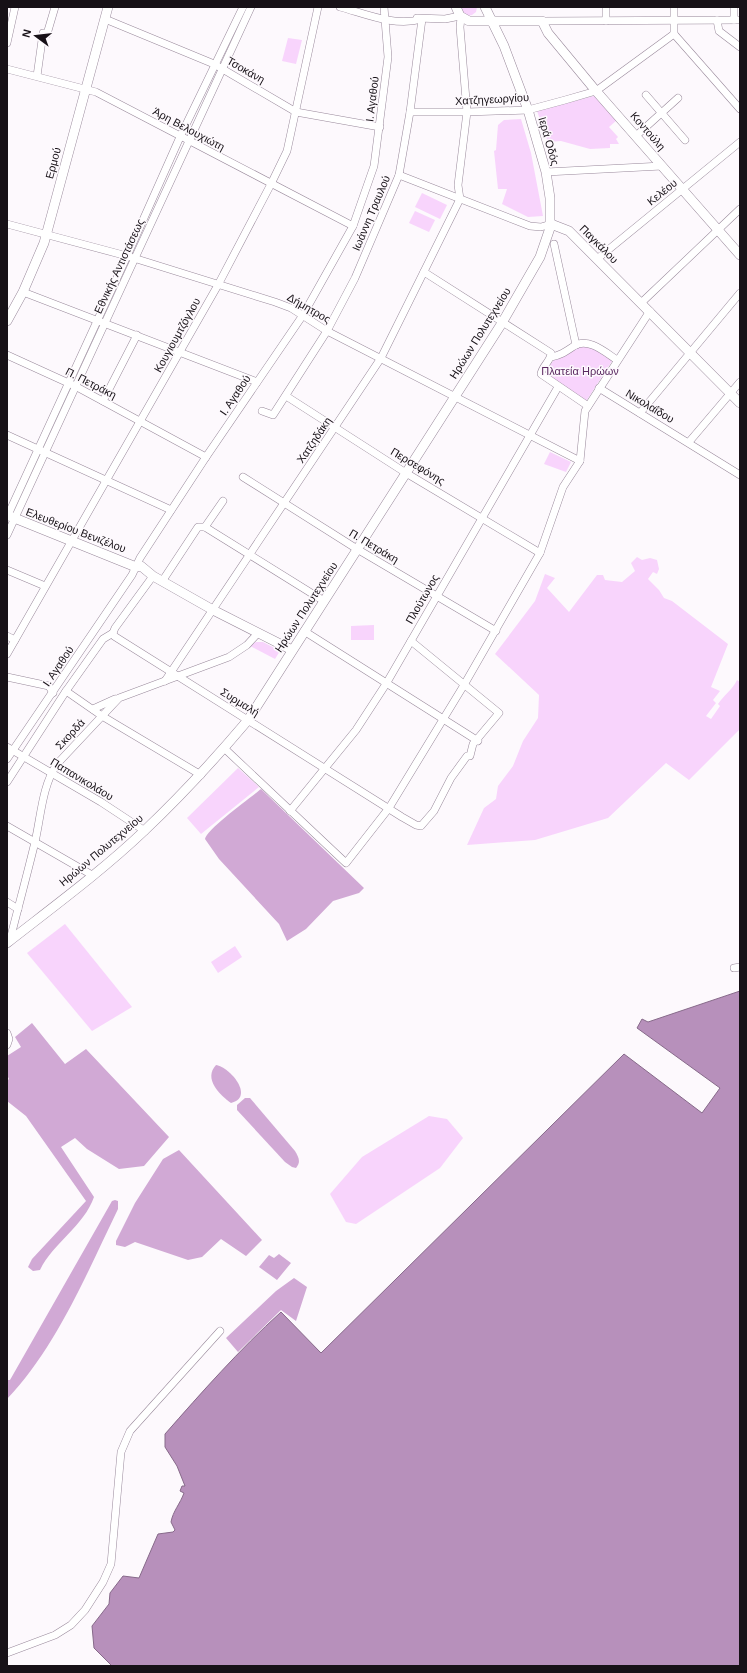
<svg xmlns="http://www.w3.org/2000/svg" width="747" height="1673" font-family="Arial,sans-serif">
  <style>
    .green { fill: #f8d4fc }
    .forest { fill: #d1a9d5 }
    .water { fill: #b790bb; stroke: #876a8a }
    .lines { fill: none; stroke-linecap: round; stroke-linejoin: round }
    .minor-casing { stroke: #99899b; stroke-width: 8 }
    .major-casing { stroke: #99899b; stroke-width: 10 }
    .minor { stroke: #fff; stroke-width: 7 }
    .major { stroke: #fff; stroke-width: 9 }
    .labels { text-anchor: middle; stroke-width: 3; stroke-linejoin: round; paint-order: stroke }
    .street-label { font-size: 11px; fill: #171117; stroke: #fdf9fd }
    .park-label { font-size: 11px; fill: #5a2960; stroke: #fdf9fd }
  </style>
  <rect width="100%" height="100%" fill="#fdf9fd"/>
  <g class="green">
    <path d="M 462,7 L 477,7 L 476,12 L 472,15 L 467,16 L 463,13 Z"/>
    <path d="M 288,38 L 302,40 L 296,64 L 282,61 Z"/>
    <path d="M 594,96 L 617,120 L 609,127 L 618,137 L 616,139 L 619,144 L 610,144 L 610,148 L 590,149 L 561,141 L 548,142 L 537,111 Z"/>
    <path d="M 521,119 L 531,153 L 543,216 L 528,217 L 502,204 L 507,189 L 498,189 L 494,151 L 496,150 L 498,125 L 504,120 Z"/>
    <path d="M 422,193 L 447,205 L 440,219 L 415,207 Z"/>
    <path d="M 415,211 L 435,220 L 429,232 L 409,223 Z"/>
    <path d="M 577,346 L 590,346 L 612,361 L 585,403 L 544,374 L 555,358 Z"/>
    <path d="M 550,452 L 571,462 L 566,472 L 544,464 Z"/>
    <path d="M 637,557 L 642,560 L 650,558 L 657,560 L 659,569 L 657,574 L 653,572 L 648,579 L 659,590 L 664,598 L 672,601 L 728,644 L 711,687 L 720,691 L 713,700 L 716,703 L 706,716 L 711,719 L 720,706 L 718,704 C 724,695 733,689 737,680 L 740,682 L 740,729 L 689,780 L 666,763 L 608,818 L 535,840 L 467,845 L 484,808 L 496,799 L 498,786 L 513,766 L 523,741 L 538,718 L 539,695 L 495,654 L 535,601 L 545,574 L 555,578 L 547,588 L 569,612 L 597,575 L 603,575 L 605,580 L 622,582 L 635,571 L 631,563 Z"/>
    <path d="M 374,625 L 374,640 L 351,640 L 351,626 Z"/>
    <path d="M 256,642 L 263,642 L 280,651 L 275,659 L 250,646 Z"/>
    <path d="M 238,768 L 259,787 L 201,834 L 187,818 Z"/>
    <path d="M 65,924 L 132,1007 L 92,1031 L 27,953 Z"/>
    <path d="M 235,946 L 242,957 L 218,973 L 211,962 Z"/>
    <path d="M 429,1116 L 447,1119 L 463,1138 L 440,1168 L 356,1224 L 346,1222 L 330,1194 L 362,1157 Z"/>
  </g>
  <g class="forest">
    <path d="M 261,789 L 364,888 L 359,893 L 333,901 L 306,929 L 287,941 L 279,924 L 219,859 L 205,839 C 207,829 250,798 261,789 Z"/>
    <path d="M 32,1023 L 65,1064 L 86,1049 L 169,1137 L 144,1166 L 119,1169 L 87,1149 L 75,1138 L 61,1147 L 94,1197 C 84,1226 53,1243 40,1270 L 33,1271 L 28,1267 L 32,1259 L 86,1201 L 26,1116 L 7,1101 L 7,1081 L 9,1079 L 7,1075 L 7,1056 L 21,1047 L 15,1037 Z"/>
    <path d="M 216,1065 C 230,1067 255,1097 231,1103 C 220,1095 203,1079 216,1065 Z"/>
    <path d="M 245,1098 L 250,1098 L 295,1151 C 299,1158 301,1162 296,1168 L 292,1167 L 285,1162 L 237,1110 L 237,1105 Z"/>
    <path d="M 179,1150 L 262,1240 L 246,1256 L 221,1239 L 202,1257 L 188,1260 L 135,1242 L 125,1247 L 116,1245 L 116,1241 L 135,1203 L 163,1159 Z"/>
    <path d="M 115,1200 L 118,1201 L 118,1209 C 87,1273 56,1348 7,1399 L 7,1380 L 10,1380 L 112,1201 Z"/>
    <path d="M 279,1254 L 291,1263 L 277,1280 L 259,1267 L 269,1255 L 274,1258 Z"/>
    <path d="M 294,1278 L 307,1287 L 296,1321 L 281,1310 L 238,1352 L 226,1338 L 276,1291 Z"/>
  </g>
  <path class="water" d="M 740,991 L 740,1666 L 112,1666 L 94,1648 L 92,1626 L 109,1604 L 110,1593 L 123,1576 L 139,1578 L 158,1534 L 173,1532 L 175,1530 L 171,1522 C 173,1511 180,1504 184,1493 L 180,1491 L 182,1486 L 185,1486 L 177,1466 L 165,1447 L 165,1434 C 202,1392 239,1350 281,1312 L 321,1353 L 624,1054 L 702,1113 L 720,1088 L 637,1028 L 642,1019 L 648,1022 Z"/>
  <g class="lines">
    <g class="minor-casing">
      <g id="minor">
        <path d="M 340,7 C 366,14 395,27 422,19"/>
        <path d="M 674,7 L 674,34 L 740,109"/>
        <path d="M 417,18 L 445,19 L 460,16"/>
        <path d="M 105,19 L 214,64 L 296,112 L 380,127"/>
        <path d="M 717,20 L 719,31 L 740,47"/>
        <path d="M 734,20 L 734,7"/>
        <path d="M 542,21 L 740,20"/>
        <path d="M 606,21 L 606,7"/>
        <path d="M 7,43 L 15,7"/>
        <path d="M 7,69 L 96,92 L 353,226"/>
        <path d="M 37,76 L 43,33 L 47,34 L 55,7"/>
        <path d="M 646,95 L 685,140"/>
        <path d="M 410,112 L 467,112 L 528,110 L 565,100 L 596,91 L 674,34"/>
        <path d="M 637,135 L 678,98"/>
        <path d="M 546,172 L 662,166"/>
        <path d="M 399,175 L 530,226 L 541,227 L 551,224"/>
        <path d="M 460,199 L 458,185 L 467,112 L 460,27 L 461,18"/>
        <path d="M 7,224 L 127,256 L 275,302 L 291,308 L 327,331 L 580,461"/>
        <path d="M 554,244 L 576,345"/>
        <path d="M 597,259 L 740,142"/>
        <path d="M 424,272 L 551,353 C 551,361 542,366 541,374 L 588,406"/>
        <path d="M 23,292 L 257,382"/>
        <path d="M 641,303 L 740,209"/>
        <path d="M 7,355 L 75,386 L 206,457"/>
        <path d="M 551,357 C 561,355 565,352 574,346 C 588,337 605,352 617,360"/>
        <path d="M 599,388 L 740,475"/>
        <path d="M 286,396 L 406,473 L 540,553"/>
        <path d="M 103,401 L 137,335"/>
        <path d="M 262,411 L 273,415 L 327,331 L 355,278 L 399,175 L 410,112 L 422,19"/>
        <path d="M 640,413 L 740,293"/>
        <path d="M 7,435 L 171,510"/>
        <path d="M 689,442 L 740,382"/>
        <path d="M 243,477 L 357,549 L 496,631"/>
        <path d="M 7,517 L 127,256 L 180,137 L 243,7"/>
        <path d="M 205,527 L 324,601"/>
        <path d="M 7,535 L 251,7"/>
        <path d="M 7,570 L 45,586"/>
        <path d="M 153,576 L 115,628 L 113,633 L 114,636 L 402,817 L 416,825 L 421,826 L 434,811 L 451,778 L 467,756 L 470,756 L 473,744 L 499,713 L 411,641"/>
        <path d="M 163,580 L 198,527 L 205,527 L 223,501"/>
        <path d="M 304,631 L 478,741"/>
        <path d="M 7,636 L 15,640"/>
        <path d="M 7,654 L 218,285 L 271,184 L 287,151 L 318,7"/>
        <path d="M 7,677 L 49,686 L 53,693"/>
        <path d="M 165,681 L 381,358 L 460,199"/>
        <path d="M 66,691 L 102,716 L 201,775"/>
        <path d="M 93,709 L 115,699"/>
        <path d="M 7,747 L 101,802 L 145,831"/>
        <path d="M 224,748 L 346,863 L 389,808 L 464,685 L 540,553 L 563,487 L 580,461 L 585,411 L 650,311"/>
        <path d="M 7,759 L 132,575 L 140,558 L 206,457 L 303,315 L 353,226 L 374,166 L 388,57 L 384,7"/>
        <path d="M 7,782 L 66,691 L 103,639 L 113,633"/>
        <path d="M 290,811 L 356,730 L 386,684 L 558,387"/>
        <path d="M 7,826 L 92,875"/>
        <path d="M 7,902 L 18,909"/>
        <path d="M 10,940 C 18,908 27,875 35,842 C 41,816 42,786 57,764 L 119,698 L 229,657 L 247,645 L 258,633"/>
        <path d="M 734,968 L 740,967"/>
        <path d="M 7,1033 L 9,1039 L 7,1045"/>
        <path d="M 7,1653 L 55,1635 L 71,1625 L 85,1610 L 103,1582 L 111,1564 L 121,1452 L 130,1431 L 220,1331"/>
      </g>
    </g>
    <g class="major-casing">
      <g id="major">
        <path d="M 456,7 L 460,16 L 469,21 L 542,21 L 548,33 L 596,91 L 740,255"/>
        <path d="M 551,224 L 569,231 L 740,403"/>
        <path d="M 7,321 L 23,292 L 44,243 L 108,7"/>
        <path d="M 7,515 L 136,567 L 141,566 L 153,576 L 213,610 L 292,650"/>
        <path d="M 7,943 C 53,907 102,871 144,831 C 181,796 215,759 248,720 L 502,323 L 540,257 L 550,228 L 550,198 L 546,172 L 528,110 L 504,46 L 485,7"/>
      </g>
    </g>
    <use href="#minor" class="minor"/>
    <use href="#major" class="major"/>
  </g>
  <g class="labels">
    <g class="street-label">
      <text transform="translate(246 70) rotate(30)" y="4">Τσοκάνη</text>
      <text transform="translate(372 99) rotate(-83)" y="4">Ι. Αγαθού</text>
      <text transform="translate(492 99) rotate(-3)" y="4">Χατζηγεωργίου</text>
      <text transform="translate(189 129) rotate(28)" y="4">Άρη Βελουχιώτη</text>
      <text transform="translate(648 131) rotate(49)" y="4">Κοντούλη</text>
      <text transform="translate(549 141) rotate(74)" y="4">Ιερά Οδός</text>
      <text transform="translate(53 163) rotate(-75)" y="4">Ερμού</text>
      <text transform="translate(662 192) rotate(-39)" y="4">Κελέου</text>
      <text transform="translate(371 213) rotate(-67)" y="4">Ιωάννη Τραυλού</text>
      <text transform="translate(599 244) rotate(45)" y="4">Παγκάλου</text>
      <text transform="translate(119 266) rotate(-65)" y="4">Εθνικής Αντιστάσεως</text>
      <text transform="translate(309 308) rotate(30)" y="4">Δήμητρος</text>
      <text transform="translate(480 333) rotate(-58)" y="4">Ηρώων Πολυτεχνείου</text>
      <text transform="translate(177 335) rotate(-61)" y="4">Κουγιουμτζόγλου</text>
      <text transform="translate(91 383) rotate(27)" y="4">Π. Πετράκη</text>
      <text transform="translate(235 395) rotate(-56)" y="4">Ι. Αγαθού</text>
      <text transform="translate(650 406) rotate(31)" y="4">Νικολαΐδου</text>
      <text transform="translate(314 440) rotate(-56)" y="4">Χατζηδάκη</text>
      <text transform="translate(418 466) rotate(31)" y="4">Περσεφόνης</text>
      <text transform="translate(76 530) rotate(21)" y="4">Ελευθερίου Βενιζέλου</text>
      <text transform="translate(374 546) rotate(31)" y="4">Π. Πετράκη</text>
      <text transform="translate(422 599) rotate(-60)" y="4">Πλούτωνος</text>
      <text transform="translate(306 607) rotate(-57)" y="4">Ηρώων Πολυτεχνείου</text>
      <text transform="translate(58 666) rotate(-56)" y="4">Ι. Αγαθού</text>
      <text transform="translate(240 702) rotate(32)" y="4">Συρμαλή</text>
      <text transform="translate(70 734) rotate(-47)" y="4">Σκορδά</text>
      <text transform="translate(82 779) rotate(31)" y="4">Παπανικολάου</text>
      <text transform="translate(101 850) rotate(-40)" y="4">Ηρώων Πολυτεχνείου</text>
    </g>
    <g class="park-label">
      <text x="580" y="375">Πλατεία Ηρώων</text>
    </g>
  </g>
  <rect width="747" height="1673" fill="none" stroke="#171117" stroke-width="16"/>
  <g transform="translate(36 36) rotate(285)" stroke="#fdf9fd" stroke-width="3" paint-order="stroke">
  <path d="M0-3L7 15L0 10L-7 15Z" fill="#171117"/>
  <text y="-6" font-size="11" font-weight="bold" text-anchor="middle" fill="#171117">N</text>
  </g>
</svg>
